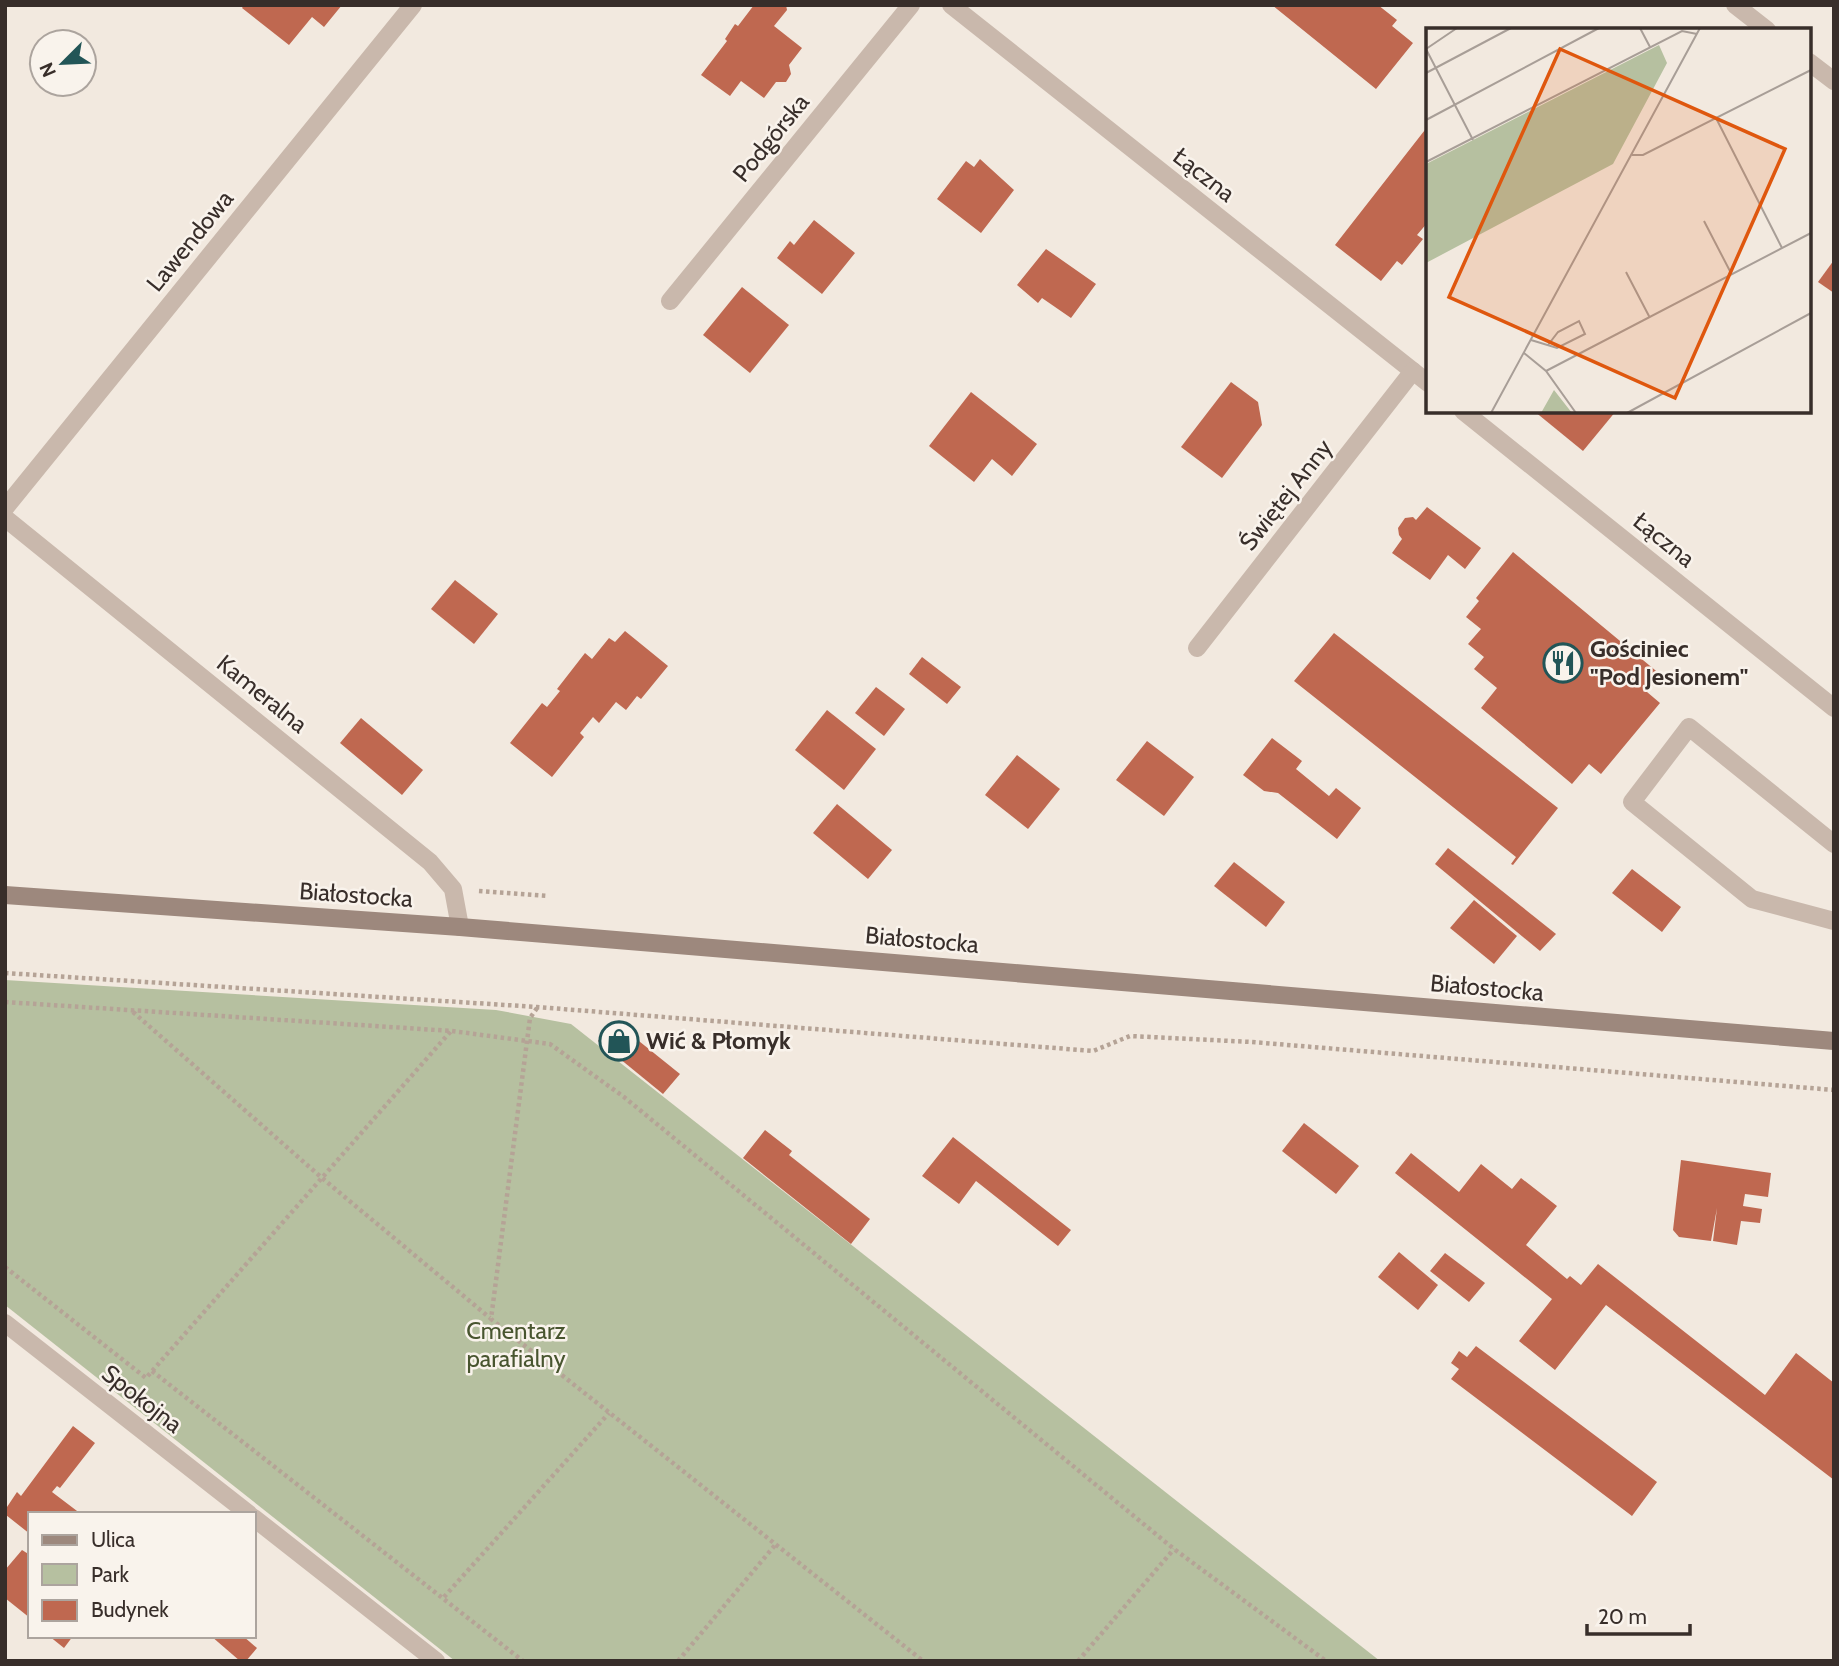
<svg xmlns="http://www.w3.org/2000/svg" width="1839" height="1666" font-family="Cabin,sans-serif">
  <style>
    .green { fill: #b6c0a0 }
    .building { fill: #bf6850 }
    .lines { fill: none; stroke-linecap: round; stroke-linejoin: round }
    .path { stroke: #b5a396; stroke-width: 4.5; stroke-dasharray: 3.5 3.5; stroke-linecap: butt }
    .lane { stroke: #c9b8ac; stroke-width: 18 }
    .street { stroke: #c9b8ac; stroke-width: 18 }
    .secondary { stroke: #9d887d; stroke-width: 18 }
    .labels { text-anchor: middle; stroke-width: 5; stroke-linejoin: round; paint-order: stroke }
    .street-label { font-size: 24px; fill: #382e2a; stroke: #f9f3ec }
    .poi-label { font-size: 24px; font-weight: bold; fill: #382e2a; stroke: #f9f3ec; text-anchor: start }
    .park-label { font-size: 24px; fill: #48552f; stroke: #f9f3ec }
    .inset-road { fill: none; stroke: #a89e97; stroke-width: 2 }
    .view { fill: #df570e; fill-opacity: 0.15; stroke: #df570e; stroke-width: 3.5 }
    .inset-edge { fill: none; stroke: #382e2a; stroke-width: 3.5 }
  </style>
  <rect width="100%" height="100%" fill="#f2e9df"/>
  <path class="green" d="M 5,980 L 496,1010 L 571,1024 L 1380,1661 L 455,1661 L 5,1305 Z"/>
  <g class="building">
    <path d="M 244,5 L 342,5 L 324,27 L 312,17 L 289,45 L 242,8 Z"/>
    <path d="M 754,5 L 786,5 L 787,10 L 774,26 L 802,48 L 789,65 L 791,74 L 786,82 L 776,82 L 764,98 L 741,81 L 730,96 L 701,75 L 727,41 L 725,39 L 735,24 L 738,26 Z"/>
    <path d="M 1272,5 L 1378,5 L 1397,20 L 1392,26 L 1413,43 L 1376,89 Z"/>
    <path d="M 1428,126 L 1428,222 L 1417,235 L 1423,239 L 1402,265 L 1397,261 L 1381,281 L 1335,245 Z"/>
    <path d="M 980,159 L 1014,190 L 981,233 L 937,199 L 966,161 L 974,167 Z"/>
    <path d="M 814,220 L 855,253 L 822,294 L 777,258 L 790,241 L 794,245 Z"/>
    <path d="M 1046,249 L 1096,284 L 1071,318 L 1042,298 L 1038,303 L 1017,285 Z"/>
    <path d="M 1834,260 L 1834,293 L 1818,282 Z"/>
    <path d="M 742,287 L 789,325 L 750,373 L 703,335 Z"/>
    <path d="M 1231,382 L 1258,402 L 1262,425 L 1222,478 L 1181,447 Z"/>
    <path d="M 971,392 L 1037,444 L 1012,476 L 992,459 L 974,482 L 929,446 Z"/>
    <path d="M 1534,411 L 1616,411 L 1583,451 Z"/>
    <path d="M 1427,507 L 1481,548 L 1465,569 L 1448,555 L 1430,580 L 1392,553 L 1402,539 L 1399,535 L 1398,528 L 1405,518 L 1413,517 L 1416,520 Z"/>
    <path d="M 1513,552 L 1661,675 L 1647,692 L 1660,703 L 1601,774 L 1589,764 L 1572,784 L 1481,708 L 1497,688 L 1474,669 L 1484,657 L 1468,644 L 1481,629 L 1466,617 L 1479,601 L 1476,598 Z"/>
    <path d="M 455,580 L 498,614 L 474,644 L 431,609 Z"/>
    <path d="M 625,631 L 668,666 L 641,699 L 637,696 L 626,710 L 616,702 L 599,723 L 593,717 L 580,733 L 584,737 L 552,777 L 510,743 L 542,703 L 547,707 L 560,691 L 557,689 L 585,653 L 592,659 L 609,638 L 615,642 Z"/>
    <path d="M 1334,633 L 1558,808 L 1513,865 L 1511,864 L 1516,857 L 1294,681 Z"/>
    <path d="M 922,657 L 961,687 L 947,704 L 909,674 Z"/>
    <path d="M 876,687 L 905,709 L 884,736 L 855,713 Z"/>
    <path d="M 827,710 L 876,749 L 844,790 L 795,750 Z"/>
    <path d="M 361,718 L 423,770 L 402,795 L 340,743 Z"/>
    <path d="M 1272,738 L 1302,761 L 1296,769 L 1329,796 L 1336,788 L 1361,808 L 1337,839 L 1278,793 L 1264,791 L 1243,775 Z"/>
    <path d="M 1147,741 L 1194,777 L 1164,816 L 1116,780 Z"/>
    <path d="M 1017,755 L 1060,789 L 1028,829 L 985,795 Z"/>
    <path d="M 837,804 L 892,850 L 868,879 L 813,833 Z"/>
    <path d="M 1448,848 L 1556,934 L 1540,951 L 1435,864 Z"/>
    <path d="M 1234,862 L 1285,902 L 1266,927 L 1214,886 Z"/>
    <path d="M 1632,869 L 1681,907 L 1662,932 L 1612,893 Z"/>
    <path d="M 1474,900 L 1517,936 L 1494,964 L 1450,928 Z"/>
    <path d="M 614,1021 L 680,1074 L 663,1094 L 598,1041 Z"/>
    <path d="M 1304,1123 L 1359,1166 L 1336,1194 L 1282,1151 Z"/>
    <path d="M 765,1130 L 792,1151 L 789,1155 L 870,1219 L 851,1244 L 743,1158 Z"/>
    <path d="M 953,1137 L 1071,1230 L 1058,1246 L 976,1181 L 959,1204 L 922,1176 Z"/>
    <path d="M 1411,1153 L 1459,1192 L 1481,1164 L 1512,1189 L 1521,1178 L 1557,1206 L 1526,1245 L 1567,1279 L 1570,1276 L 1581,1285 L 1598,1264 L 1765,1395 L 1796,1353 L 1834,1383 L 1834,1480 L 1606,1305 L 1555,1370 L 1519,1341 L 1552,1299 L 1395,1173 Z"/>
    <path d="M 1681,1160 L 1771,1173 L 1768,1197 L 1745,1194 L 1743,1206 L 1762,1209 L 1760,1223 L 1741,1221 L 1737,1245 L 1713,1241 L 1717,1208 L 1711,1241 L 1679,1237 L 1673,1230 Z"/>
    <path d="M 1399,1252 L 1438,1285 L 1418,1310 L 1378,1277 Z"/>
    <path d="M 1445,1253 L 1485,1283 L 1469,1302 L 1430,1271 Z"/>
    <path d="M 1476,1346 L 1657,1482 L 1632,1516 L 1451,1379 L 1459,1369 L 1451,1363 L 1459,1351 L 1467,1357 Z"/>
    <path d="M 73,1426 L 95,1443 L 60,1488 L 57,1486 L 52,1492 L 81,1514 L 30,1514 L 30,1534 L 6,1515 L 7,1507 L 17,1492 L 21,1496 Z"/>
    <path d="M 22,1550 L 30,1555 L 30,1618 L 5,1598 L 5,1570 Z"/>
    <path d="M 49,1636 L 73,1636 L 64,1648 Z"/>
    <path d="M 211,1636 L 243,1636 L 257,1648 L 246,1661 L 240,1661 Z"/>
  </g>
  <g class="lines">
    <g class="path">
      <path d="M 479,891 L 548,896"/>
      <path d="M 5,973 L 537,1007 L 1093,1051 L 1130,1036 L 1252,1042 L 1834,1090"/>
      <path d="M 5,1002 L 452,1031 L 550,1044 L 624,1097 L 1174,1549 L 1326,1661"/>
      <path d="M 537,1008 L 530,1018 L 491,1319 L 923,1661"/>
      <path d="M 133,1012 L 322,1178 L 490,1318"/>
      <path d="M 5,1267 L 146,1378 L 451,1031"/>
      <path d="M 152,1371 L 523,1661"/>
      <path d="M 444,1597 L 609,1413"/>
      <path d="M 678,1661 L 776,1544"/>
      <path d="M 1078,1661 L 1174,1549"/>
    </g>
    <path class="lane" d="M 1834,844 L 1689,727 L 1632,802 L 1752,899 L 1834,921"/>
    <g class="street">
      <path d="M 951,5 L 1428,383"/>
      <path d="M 1735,5 L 1767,30"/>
      <path d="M 1809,62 L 1834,81"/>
      <path d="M 670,301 L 911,5"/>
      <path d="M 1463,411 L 1834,708"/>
      <path d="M 5,508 L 413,5"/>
      <path d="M 5,518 L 430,862 L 453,889 L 460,927"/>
      <path d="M 1197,648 L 1413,371"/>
      <path d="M 5,1323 L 249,1514"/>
      <path d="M 254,1518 L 436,1661"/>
    </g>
    <path class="secondary" d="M 5,895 L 460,927 L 1834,1041"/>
  </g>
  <defs>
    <g id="restaurant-ring" transform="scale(2.0125)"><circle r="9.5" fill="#f9f3ec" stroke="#225557" stroke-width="1.5"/><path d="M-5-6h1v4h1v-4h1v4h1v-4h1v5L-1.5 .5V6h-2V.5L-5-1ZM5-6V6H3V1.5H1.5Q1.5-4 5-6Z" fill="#225557"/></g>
    <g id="shop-ring" transform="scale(2.0125)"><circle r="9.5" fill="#f9f3ec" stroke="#225557" stroke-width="1.5"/><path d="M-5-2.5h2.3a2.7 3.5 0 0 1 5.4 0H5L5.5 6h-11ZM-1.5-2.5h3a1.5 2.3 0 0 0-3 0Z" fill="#225557"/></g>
  </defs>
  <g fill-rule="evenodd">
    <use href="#restaurant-ring" x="1563" y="663"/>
    <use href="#shop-ring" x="619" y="1041"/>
  </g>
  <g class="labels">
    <g class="street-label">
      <text transform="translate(771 138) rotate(-51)" y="8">Podgórska</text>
      <text transform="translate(1204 175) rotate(38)" y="8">Łączna</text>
      <text transform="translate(190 241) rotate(-51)" y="8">Lawendowa</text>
      <text transform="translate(1286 495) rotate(-52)" y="8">Świętej Anny</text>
      <text transform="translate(1664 540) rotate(39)" y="8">Łączna</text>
      <text transform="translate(262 694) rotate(39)" y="8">Kameralna</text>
      <text transform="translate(356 895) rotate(4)" y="8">Białostocka</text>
      <text transform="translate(922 940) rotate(5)" y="8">Białostocka</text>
      <text transform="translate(1487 988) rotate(5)" y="8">Białostocka</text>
      <text transform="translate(142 1399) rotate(38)" y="8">Spokojna</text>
    </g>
    <g class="poi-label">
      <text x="1590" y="657">Gościniec<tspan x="1590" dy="28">"Pod Jesionem"</tspan></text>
      <text x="646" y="1049">Wić &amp; Płomyk</text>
    </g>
    <g class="park-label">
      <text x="516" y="1339">Cmentarz<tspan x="516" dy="28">parafialny</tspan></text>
    </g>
  </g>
  <g transform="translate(1426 28)">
    <rect width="385" height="385" fill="#f2e9df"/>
    <path d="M 233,17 L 241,35 L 187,136 L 0,235 L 0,136 ZM 128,362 L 146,385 L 115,385 Z" fill="#b6c0a0"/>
    <path class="inset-road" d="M 214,0 L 224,19M 0,21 L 47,112M 0,21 L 31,0M 0,45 L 85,0M 290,90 L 356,220M 0,92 L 173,0M 206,127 L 217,127 L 385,42M 0,134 L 256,3 L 271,6M 278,193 L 306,247M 200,244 L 224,290M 105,312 L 131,320 L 159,306 L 153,293 L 132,304 L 122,317M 98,325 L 120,343 L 150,385M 120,343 L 385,205M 65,385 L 274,0M 201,385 L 385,285"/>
    <path class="view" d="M 134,21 L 359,121 L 249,370 L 23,269 Z"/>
    <rect width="385" height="385" class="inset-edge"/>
  </g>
  <rect width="1839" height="1666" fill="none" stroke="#382e2a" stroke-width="14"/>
  <rect x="28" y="1512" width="228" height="126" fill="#f9f3ec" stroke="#aca49e" stroke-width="2"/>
  <rect x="42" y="1535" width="35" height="10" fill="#9d887d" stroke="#aca49e" stroke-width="2"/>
  <text x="91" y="1547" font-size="21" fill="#382e2a">Ulica</text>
  <rect x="42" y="1564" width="35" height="21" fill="#b6c0a0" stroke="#aca49e" stroke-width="2"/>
  <text x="91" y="1582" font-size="21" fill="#382e2a">Park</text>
  <rect x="42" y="1600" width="35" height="21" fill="#bf6850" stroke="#aca49e" stroke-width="2"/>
  <text x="91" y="1617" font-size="21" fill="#382e2a">Budynek</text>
  <g transform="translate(63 63) rotate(246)"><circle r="33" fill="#f9f3ec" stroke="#aca49e" stroke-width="2"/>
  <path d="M0-5L12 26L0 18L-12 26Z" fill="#225557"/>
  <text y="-10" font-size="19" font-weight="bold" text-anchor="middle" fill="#382e2a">N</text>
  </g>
  <path d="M1587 1624v10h103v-10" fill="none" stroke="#382e2a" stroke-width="3.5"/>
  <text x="1598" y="1624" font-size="21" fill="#382e2a" stroke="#f9f3ec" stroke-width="5" paint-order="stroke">20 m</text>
</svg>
